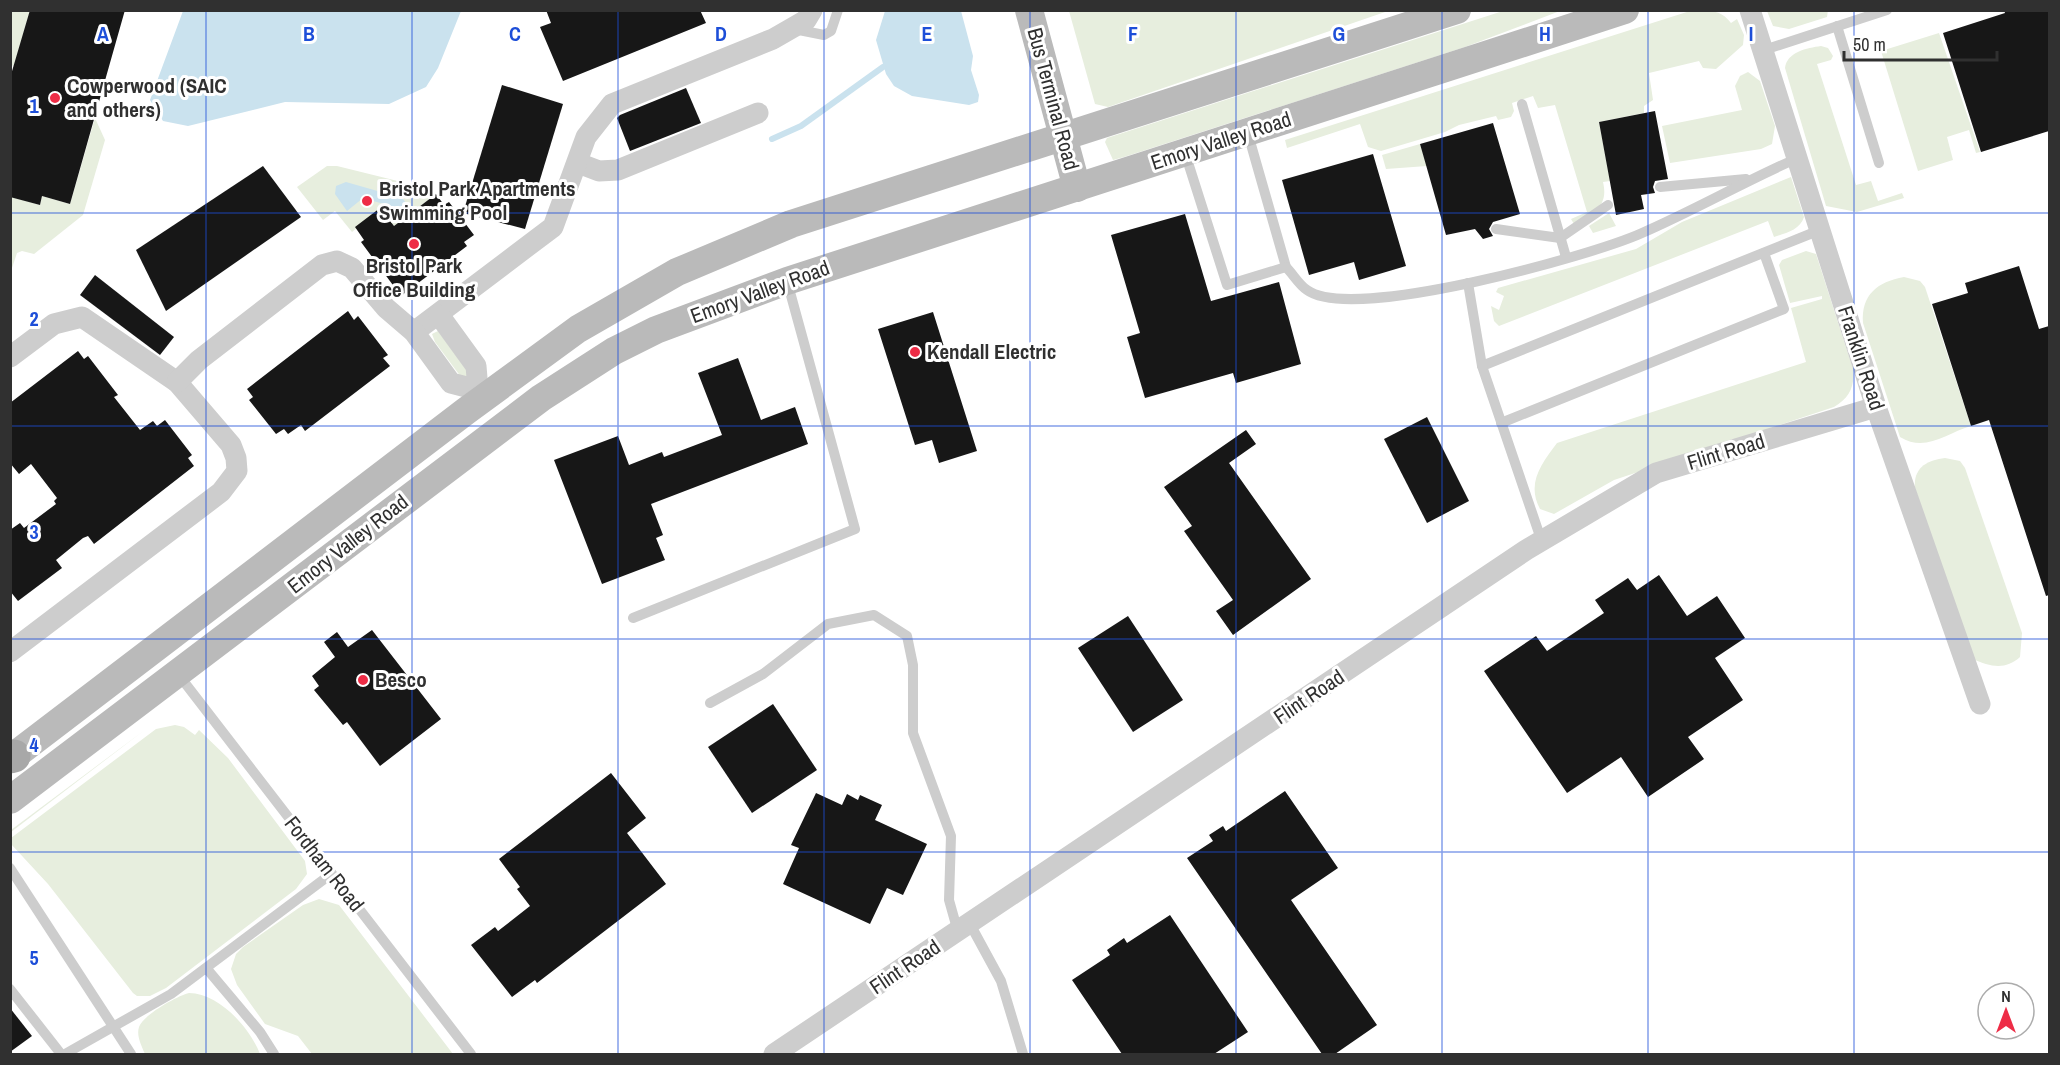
<svg xmlns="http://www.w3.org/2000/svg" width="2060" height="1065" font-family="'Archivo Narrow',sans-serif">
  <style>
    .green { fill: #e7eede }
    .water { fill: #cae2ee }
    .lines { fill: none; stroke-linecap: round; stroke-linejoin: round }
    .stream { stroke: #cae2ee; stroke-width: 6 }
    .building { fill: #171717 }
    .lane { stroke: #cdcdcd; stroke-width: 10 }
    .street { stroke: #cdcdcd; stroke-width: 21 }
    .secondary { stroke: #bababa; stroke-width: 28 }
    .primary { stroke: #a8a8a8; stroke-width: 33 }
    .grid { fill: none; stroke: #1d4ed8; stroke-width: 1.5; stroke-opacity: 0.55 }
    .poi-dot { fill: #ee2c46; stroke: #fff; stroke-width: 2 }
    .labels { text-anchor: middle; stroke-width: 6; stroke-linejoin: round; paint-order: stroke }
    .poi-label { font-size: 21px; font-weight: bold; fill: #303030; stroke: #fff; text-anchor: start }
    .street-label { font-size: 21px; fill: #303030; stroke: #fff }
    .grid-label { font-size: 20px; text-anchor: middle; font-weight: bold; fill: #1d4ed8; stroke: #fff; stroke-width: 6; stroke-linejoin: round; paint-order: stroke }
  </style>
  <rect width="100%" height="100%" fill="#fff"/>
  <g class="green">
    <path d="M 1828,10 L 1827,17 L 1789,29 L 1773,26 L 1767,11 Z"/>
    <path d="M 10,11 L 30,11 L 14,66 L 11,65 Z"/>
    <path d="M 1069,11 L 1388,11 L 1108,107 L 1095,104 Z"/>
    <path d="M 1503,11 L 1560,11 L 1465,47 L 1124,157 L 1113,160 L 1105,142 L 1107,138 Z"/>
    <path d="M 1690,11 C 1707,11 1720,8 1731,23 L 1737,19 L 1744,35 L 1743,45 L 1716,69 L 1703,68 L 1699,61 L 1649,73 L 1653,100 L 1644,106 L 1644,113 L 1599,122 L 1610,181 L 1603,182 C 1609,208 1593,211 1574,224 L 1571,219 L 1587,212 L 1555,105 L 1538,108 L 1533,96 L 1512,103 L 1514,111 L 1511,117 L 1498,120 L 1496,116 L 1459,125 L 1445,132 L 1381,151 L 1368,147 L 1360,124 L 1287,148 L 1285,140 Z"/>
    <path d="M 1939,33 L 1980,152 L 1976,153 L 1969,130 L 1947,137 L 1953,160 L 1918,171 L 1881,51 Z"/>
    <path d="M 1821,46 L 1828,48 L 1833,56 L 1831,60 L 1817,64 L 1856,185 L 1871,181 L 1878,201 L 1902,193 L 1904,198 L 1857,212 L 1826,206 L 1785,68 C 1787,52 1807,48 1821,46 Z"/>
    <path d="M 1748,72 L 1760,81 L 1775,126 L 1772,144 L 1761,149 L 1670,163 L 1662,126 L 1742,110 L 1735,86 L 1740,76 Z"/>
    <path d="M 95,118 L 105,140 L 83,215 L 34,254 L 22,251 L 17,253 L 11,271 L 12,197 L 40,205 L 42,196 L 70,204 Z"/>
    <path d="M 1420,144 L 1427,166 L 1386,169 L 1382,155 Z"/>
    <path d="M 327,166 L 337,166 L 430,189 L 436,194 L 394,226 L 380,208 L 352,232 L 335,211 L 323,220 L 297,187 Z"/>
    <path d="M 1791,177 L 1804,217 C 1800,230 1786,233 1774,237 L 1768,221 L 1499,326 L 1494,321 L 1491,306 L 1499,310 L 1504,296 L 1496,292 L 1498,288 L 1636,249 L 1682,222 Z"/>
    <path d="M 1609,213 L 1616,226 L 1593,233 L 1589,226 Z"/>
    <path d="M 1806,251 L 1816,254 L 1853,369 C 1855,387 1849,398 1834,407 L 1614,480 L 1554,514 L 1540,509 C 1526,483 1542,463 1557,443 L 1806,362 L 1791,308 L 1822,299 L 1822,296 L 1790,303 L 1779,265 L 1782,260 Z"/>
    <path d="M 1904,277 L 1920,281 L 1925,287 L 1971,426 C 1946,433 1926,453 1900,437 L 1863,323 C 1861,295 1877,282 1904,277 Z"/>
    <path d="M 438,331 L 471,376 L 461,377 L 435,342 L 432,334 Z"/>
    <path d="M 1945,458 L 1960,461 L 1965,468 L 2022,633 L 2020,657 C 2006,670 1990,667 1973,659 L 1915,488 C 1913,468 1927,460 1945,458 Z"/>
    <path d="M 175,725 L 184,727 L 195,735 L 199,730 L 228,758 L 305,861 L 307,874 L 296,889 L 166,988 L 150,996 L 137,996 L 133,993 L 48,884 L 11,844 L 11,838 L 156,729 Z"/>
    <path d="M 146,729 L 11,832 L 11,830 Z"/>
    <path d="M 319,899 L 339,905 L 453,1054 L 312,1054 L 298,1036 L 265,1024 L 237,985 L 231,969 L 236,954 L 243,947 L 303,905 Z"/>
    <path d="M 189,993 C 219,993 250,1028 260,1054 L 145,1054 C 142,1047 136,1036 139,1027 C 143,1015 177,996 189,993 Z"/>
  </g>
  <g class="water">
    <path d="M 183,11 L 183,10 L 461,11 L 438,68 L 426,87 L 389,104 L 285,102 L 188,126 L 163,121 L 150,100 Z"/>
    <path d="M 885,11 L 961,11 L 973,56 L 971,70 L 979,95 L 978,102 L 969,105 L 912,96 L 894,86 L 886,74 L 876,40 Z"/>
    <path d="M 346,182 L 402,198 L 407,204 L 397,211 L 394,207 L 363,198 L 347,211 L 335,194 L 336,186 Z"/>
  </g>
  <g class="lines">
    <path class="stream" d="M 772,139 L 801,126 L 883,67"/>
  </g>
  <g class="building">
    <path d="M 30,10 L 125,10 L 70,204 L 42,196 L 40,205 L 10,197 L 10,78 Z"/>
    <path d="M 546,10 L 700,10 L 706,23 L 563,81 L 540,27 L 551,23 Z"/>
    <path d="M 2004,10 L 2049,10 L 2049,131 L 1981,152 L 1943,33 L 2005,13 Z"/>
    <path d="M 502,85 L 563,104 L 525,229 L 463,213 Z"/>
    <path d="M 686,88 L 701,123 L 630,151 L 617,118 L 620,115 Z"/>
    <path d="M 1655,111 L 1668,179 L 1655,181 L 1653,187 L 1655,193 L 1641,195 L 1644,209 L 1616,215 L 1599,122 Z"/>
    <path d="M 1493,123 L 1520,214 L 1493,222 L 1489,229 L 1493,236 L 1483,239 L 1475,229 L 1446,235 L 1420,144 Z"/>
    <path d="M 1373,154 L 1406,266 L 1359,280 L 1354,262 L 1309,275 L 1282,180 Z"/>
    <path d="M 263,166 L 301,217 L 166,311 L 136,250 Z"/>
    <path d="M 436,194 L 444,205 L 449,202 L 474,235 L 464,242 L 467,246 L 401,296 L 361,242 L 364,240 L 355,227 L 380,208 L 394,226 Z"/>
    <path d="M 1185,214 L 1211,301 L 1279,282 L 1301,364 L 1236,383 L 1233,373 L 1145,398 L 1127,337 L 1140,333 L 1111,235 Z"/>
    <path d="M 2019,266 L 2039,329 L 2049,326 L 2049,595 L 2046,596 L 1989,420 L 1971,426 L 1932,304 L 1968,293 L 1965,283 Z"/>
    <path d="M 95,275 L 174,337 L 160,355 L 80,295 Z"/>
    <path d="M 348,311 L 354,320 L 358,316 L 388,355 L 383,358 L 390,366 L 305,431 L 301,425 L 288,434 L 284,429 L 276,434 L 249,400 L 253,397 L 247,389 Z"/>
    <path d="M 933,312 L 977,451 L 939,463 L 932,440 L 915,445 L 878,329 Z"/>
    <path d="M 78,351 L 84,359 L 88,356 L 118,395 L 114,397 L 140,430 L 153,421 L 157,426 L 165,420 L 192,455 L 188,458 L 194,466 L 94,544 L 88,536 L 83,538 L 56,560 L 62,568 L 18,601 L 10,591 L 10,530 L 20,523 L 24,528 L 56,504 L 54,501 L 57,498 L 31,464 L 19,474 L 10,463 L 10,403 Z"/>
    <path d="M 738,358 L 761,420 L 795,407 L 808,444 L 651,504 L 663,535 L 656,538 L 665,560 L 602,584 L 554,460 L 618,436 L 629,465 L 662,452 L 664,457 L 722,435 L 698,373 Z"/>
    <path d="M 1427,417 L 1469,501 L 1427,523 L 1384,439 Z"/>
    <path d="M 1246,430 L 1256,444 L 1229,463 L 1311,579 L 1233,635 L 1216,611 L 1233,600 L 1184,531 L 1192,526 L 1164,487 Z"/>
    <path d="M 1659,575 L 1687,616 L 1717,596 L 1745,638 L 1715,658 L 1743,700 L 1688,737 L 1704,759 L 1648,797 L 1621,757 L 1567,793 L 1484,671 L 1536,636 L 1547,651 L 1604,613 L 1595,600 L 1628,578 L 1637,590 Z"/>
    <path d="M 1128,616 L 1183,700 L 1133,732 L 1078,648 Z"/>
    <path d="M 372,630 L 441,719 L 380,766 L 347,722 L 343,725 L 314,690 L 319,686 L 312,676 L 335,657 L 324,642 L 337,632 L 348,647 Z"/>
    <path d="M 773,704 L 817,770 L 752,813 L 708,747 Z"/>
    <path d="M 611,773 L 646,818 L 627,833 L 666,884 L 537,983 L 535,980 L 512,997 L 471,945 L 495,927 L 498,931 L 530,906 L 517,889 L 520,887 L 499,859 Z"/>
    <path d="M 1285,791 L 1338,868 L 1291,900 L 1377,1025 L 1335,1054 L 1322,1054 L 1187,858 L 1213,841 L 1209,835 L 1223,826 L 1226,831 Z"/>
    <path d="M 816,793 L 842,805 L 847,794 L 858,800 L 860,795 L 882,805 L 875,820 L 927,844 L 903,895 L 887,888 L 870,924 L 783,884 L 799,848 L 791,845 Z"/>
    <path d="M 1170,915 L 1248,1032 L 1214,1054 L 1122,1054 L 1072,980 L 1110,955 L 1107,950 L 1124,938 L 1127,943 Z"/>
    <path d="M 10,1008 L 32,1036 L 10,1052 Z"/>
  </g>
  <g class="lines">
    <g class="lane">
      <path d="M 1837,26 L 1879,163"/>
      <path d="M 794,29 L 824,35 L 831,31 L 838,10"/>
      <path d="M 1764,50 L 1887,10"/>
      <path d="M 1522,104 L 1566,257"/>
      <path d="M 1185,153 L 1227,285 L 1286,267 L 1248,134"/>
      <path d="M 1660,187 L 1746,179"/>
      <path d="M 1496,229 L 1560,238 L 1608,205"/>
      <path d="M 1286,267 C 1293,274 1299,285 1307,290 C 1351,323 1591,256 1642,233 C 1695,210 1745,181 1798,158"/>
      <path d="M 1468,283 L 1482,366 L 1542,542"/>
      <path d="M 1482,366 L 1820,230"/>
      <path d="M 1501,423 L 1784,309 L 1764,253"/>
      <path d="M 633,618 L 855,529 L 787,281"/>
      <path d="M 178,674 L 471,1054"/>
      <path d="M 710,703 L 763,674 L 828,624 L 874,615 L 907,636 L 913,665 L 913,733 L 951,836 L 949,900 L 958,932"/>
      <path d="M 10,868 L 131,1054"/>
      <path d="M 970,924 L 1001,981 L 1023,1054"/>
      <path d="M 207,969 L 260,1032 L 274,1054"/>
      <path d="M 10,989 L 61,1054"/>
      <path d="M 65,1054 L 171,994 L 331,874"/>
    </g>
    <g class="street">
      <path d="M 1750,10 L 1876,407 L 1980,704"/>
      <path d="M 578,163 L 599,171 L 618,170 L 758,113"/>
      <path d="M 414,332 L 553,227 L 586,137 L 612,104 L 773,39 L 806,20 L 812,10"/>
      <path d="M 10,357 L 54,324 L 82,317 L 177,382 L 231,445 L 236,458 L 237,471 L 221,492 L 10,652"/>
      <path d="M 177,382 L 199,360 L 322,265 L 337,261 L 352,268 L 386,308 L 414,332 L 451,383 L 478,390 L 476,366 L 439,315"/>
      <path d="M 774,1054 L 1526,550 L 1656,473 L 1876,407"/>
    </g>
    <g class="secondary">
      <path d="M 1029,10 L 1077,188"/>
      <path d="M 10,759 L 466,411 L 578,329 L 677,272 L 791,224 L 1457,10"/>
      <path d="M 10,800 L 541,398 L 614,351 L 656,330 L 787,281 L 1625,10"/>
    </g>
    <path class="primary" d="M 10,757 L 14,756"/>
  </g>
  <path class="grid" d="M 206,10 L 206,1054M 412,10 L 412,1054M 618,10 L 618,1054M 824,10 L 824,1054M 1030,10 L 1030,1054M 1236,10 L 1236,1054M 1442,10 L 1442,1054M 1648,10 L 1648,1054M 1854,10 L 1854,1054M 10,213 L 2050,213M 10,426 L 2050,426M 10,639 L 2050,639M 10,852 L 2050,852"/>
  <g class="poi-dot">
    <circle cx="55" cy="98" r="6"/>
    <circle cx="367" cy="201" r="6"/>
    <circle cx="414" cy="244" r="6"/>
    <circle cx="915" cy="352" r="6"/>
    <circle cx="363" cy="680" r="6"/>
  </g>
  <g class="labels">
    <g class="poi-label">
      <text x="67" y="93">Cowperwood (SAIC<tspan x="67" dy="24">and others)</tspan></text>
      <text x="379" y="196">Bristol Park Apartments<tspan x="379" dy="24">Swimming Pool</tspan></text>
      <text x="414" y="273" text-anchor="middle">Bristol Park<tspan x="414" dy="24">Office Building</tspan></text>
      <text x="927" y="359">Kendall Electric</text>
      <text x="375" y="687">Besco</text>
    </g>
    <g class="street-label">
      <text transform="translate(1053 99) rotate(75)" y="7">Bus Terminal Road</text>
      <text transform="translate(1221 141) rotate(-18)" y="7">Emory Valley Road</text>
      <text transform="translate(760 292) rotate(-20)" y="7">Emory Valley Road</text>
      <text transform="translate(1861 358) rotate(72)" y="7">Franklin Road</text>
      <text transform="translate(1726 452) rotate(-17)" y="7">Flint Road</text>
      <text transform="translate(348 544) rotate(-38)" y="7">Emory Valley Road</text>
      <text transform="translate(1309 697) rotate(-34)" y="7">Flint Road</text>
      <text transform="translate(324 864) rotate(52)" y="7">Fordham Road</text>
      <text transform="translate(905 967) rotate(-34)" y="7">Flint Road</text>
    </g>
  </g>
  <g class="grid-label">
    <text x="103" y="41">A</text>
    <text x="309" y="41">B</text>
    <text x="515" y="41">C</text>
    <text x="721" y="41">D</text>
    <text x="927" y="41">E</text>
    <text x="1133" y="41">F</text>
    <text x="1339" y="41">G</text>
    <text x="1545" y="41">H</text>
    <text x="1751" y="41">I</text>
    <text x="34" y="113">1</text>
    <text x="34" y="326">2</text>
    <text x="34" y="539">3</text>
    <text x="34" y="752">4</text>
    <text x="34" y="965">5</text>
  </g>
  <rect width="2060" height="1065" fill="none" stroke="#303030" stroke-width="24"/>
  <g transform="translate(2006 1011)"><circle r="28" fill="#ffffff" stroke="#acacac" stroke-width="1.5"/>
  <path d="M0-4.5L10 22L0 15L-10 22Z" fill="#ee2c46"/>
  <text y="-9" font-size="16" font-weight="bold" text-anchor="middle" fill="#303030">N</text>
  </g>
  <path d="M1844 51v9h153v-9" fill="none" stroke="#303030" stroke-width="3"/>
  <text x="1853" y="51" font-size="18" fill="#303030" stroke="#ffffff" stroke-width="4.5" paint-order="stroke">50 m</text>
</svg>
